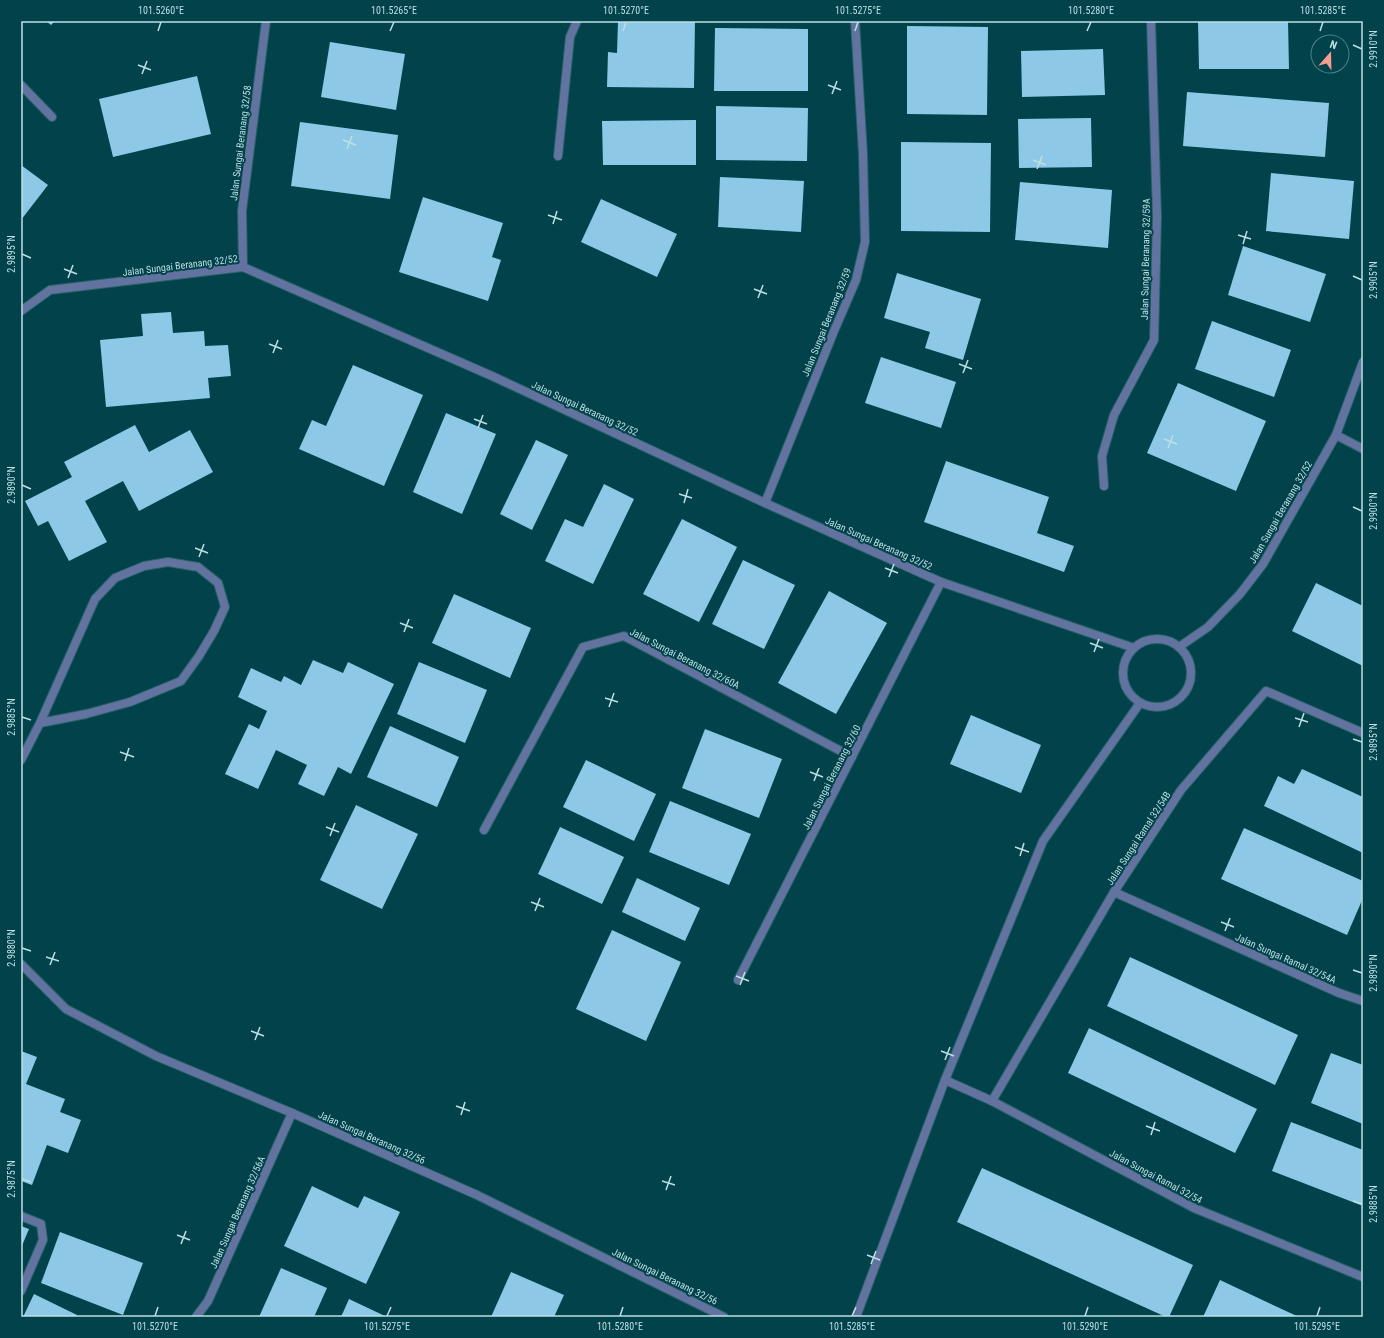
<svg xmlns="http://www.w3.org/2000/svg" width="1384" height="1338" font-family="'Roboto Condensed',sans-serif">
  <style>
    .building { fill: #8dc9e6 }
    .lines { fill: none; stroke-linecap: round; stroke-linejoin: round }
    .minor-casing { stroke: #276169; stroke-width: 10 }
    .minor { stroke: #6373a0; stroke-width: 8 }
    .ticks { fill: none; stroke: #bddfe5; stroke-width: 1.5 }
    .labels { text-anchor: middle; stroke-width: 4; stroke-linejoin: round; paint-order: stroke }
    .street-label { font-size: 10px; fill: #bddfe5; stroke: #02424a }
    .neatline { fill: none; stroke: #bddfe5; stroke-width: 1.5 }
    .ticks-label { font-size: 10px; text-anchor: middle; fill: #bddfe5 }
  </style>
  <rect width="100%" height="100%" fill="#02424a"/>
  <g class="building">
    <path d="M 46,21 L 55,21 L 51,25 Z"/>
    <path d="M 618,21 L 695,21 L 694,88 L 607,87 L 608,52 L 617,53 Z"/>
    <path d="M 1198,21 L 1288,21 L 1289,69 L 1199,69 Z"/>
    <path d="M 907,26 L 988,27 L 987,115 L 907,114 Z"/>
    <path d="M 715,28 L 808,29 L 808,91 L 714,91 Z"/>
    <path d="M 330,42 L 405,54 L 396,110 L 321,97 Z"/>
    <path d="M 1103,49 L 1105,95 L 1022,97 L 1021,51 Z"/>
    <path d="M 197,76 L 211,134 L 113,157 L 99,99 Z"/>
    <path d="M 1187,92 L 1329,103 L 1325,157 L 1183,146 Z"/>
    <path d="M 716,106 L 808,108 L 807,161 L 716,160 Z"/>
    <path d="M 1091,118 L 1092,167 L 1019,168 L 1018,119 Z"/>
    <path d="M 696,120 L 696,165 L 603,165 L 602,121 Z"/>
    <path d="M 300,122 L 398,135 L 390,199 L 291,186 Z"/>
    <path d="M 901,142 L 991,143 L 990,232 L 901,231 Z"/>
    <path d="M 21,165 L 48,185 L 21,220 Z"/>
    <path d="M 1271,173 L 1354,181 L 1349,239 L 1266,231 Z"/>
    <path d="M 720,177 L 804,181 L 801,232 L 718,227 Z"/>
    <path d="M 1020,182 L 1112,190 L 1108,248 L 1015,240 Z"/>
    <path d="M 423,197 L 503,223 L 492,257 L 501,260 L 488,301 L 399,272 Z"/>
    <path d="M 601,199 L 677,234 L 657,277 L 581,242 Z"/>
    <path d="M 1243,246 L 1326,274 L 1310,322 L 1228,295 Z"/>
    <path d="M 897,273 L 981,299 L 963,360 L 925,348 L 930,332 L 884,318 Z"/>
    <path d="M 171,312 L 173,333 L 204,331 L 205,346 L 228,345 L 231,376 L 208,378 L 210,398 L 106,407 L 100,340 L 143,336 L 141,314 Z"/>
    <path d="M 1212,321 L 1291,350 L 1274,397 L 1195,369 Z"/>
    <path d="M 881,357 L 956,382 L 941,428 L 865,403 Z"/>
    <path d="M 353,365 L 423,395 L 384,486 L 299,449 L 312,420 L 326,426 Z"/>
    <path d="M 1178,383 L 1266,421 L 1236,491 L 1147,453 Z"/>
    <path d="M 446,413 L 496,434 L 462,514 L 413,492 Z"/>
    <path d="M 135,425 L 149,452 L 190,430 L 213,472 L 139,511 L 123,481 L 85,501 L 107,542 L 69,561 L 48,521 L 38,526 L 25,501 L 72,477 L 64,462 Z"/>
    <path d="M 536,440 L 568,455 L 532,530 L 500,514 Z"/>
    <path d="M 946,461 L 1049,497 L 1037,533 L 1074,546 L 1064,572 L 924,522 Z"/>
    <path d="M 604,484 L 634,499 L 593,584 L 545,561 L 565,519 L 583,527 Z"/>
    <path d="M 682,519 L 737,547 L 699,622 L 643,594 Z"/>
    <path d="M 743,560 L 795,585 L 764,649 L 712,624 Z"/>
    <path d="M 1316,583 L 1363,606 L 1363,666 L 1292,631 Z"/>
    <path d="M 829,591 L 887,623 L 836,714 L 778,683 Z"/>
    <path d="M 454,594 L 531,628 L 510,678 L 432,643 Z"/>
    <path d="M 313,660 L 343,673 L 348,662 L 394,684 L 351,774 L 338,767 L 324,796 L 298,784 L 307,765 L 276,750 L 258,789 L 225,774 L 249,724 L 259,729 L 267,711 L 238,697 L 251,668 L 281,682 L 284,676 L 301,685 Z"/>
    <path d="M 419,662 L 487,690 L 465,743 L 397,714 Z"/>
    <path d="M 971,715 L 1041,745 L 1021,793 L 950,764 Z"/>
    <path d="M 390,726 L 459,757 L 437,807 L 367,777 Z"/>
    <path d="M 705,729 L 782,759 L 759,818 L 682,788 Z"/>
    <path d="M 586,760 L 656,794 L 634,841 L 563,807 Z"/>
    <path d="M 1302,769 L 1363,797 L 1363,853 L 1264,806 L 1278,776 L 1294,784 Z"/>
    <path d="M 670,801 L 751,834 L 729,885 L 649,852 Z"/>
    <path d="M 356,805 L 418,834 L 382,909 L 320,880 Z"/>
    <path d="M 560,827 L 624,857 L 602,904 L 538,874 Z"/>
    <path d="M 1244,828 L 1363,881 L 1363,898 L 1347,935 L 1221,879 Z"/>
    <path d="M 637,878 L 700,908 L 685,941 L 622,912 Z"/>
    <path d="M 612,930 L 681,962 L 646,1041 L 576,1009 Z"/>
    <path d="M 1130,957 L 1298,1035 L 1275,1085 L 1107,1006 Z"/>
    <path d="M 1089,1028 L 1257,1109 L 1235,1153 L 1068,1073 Z"/>
    <path d="M 21,1051 L 37,1057 L 26,1084 L 65,1099 L 60,1112 L 81,1120 L 68,1153 L 47,1145 L 32,1185 L 21,1181 Z"/>
    <path d="M 1331,1053 L 1363,1065 L 1363,1124 L 1311,1103 Z"/>
    <path d="M 1291,1122 L 1363,1150 L 1363,1206 L 1272,1171 Z"/>
    <path d="M 982,1168 L 1193,1265 L 1169,1317 L 1166,1317 L 957,1222 Z"/>
    <path d="M 312,1186 L 358,1208 L 364,1196 L 400,1212 L 366,1284 L 284,1246 Z"/>
    <path d="M 21,1226 L 29,1229 L 21,1248 Z"/>
    <path d="M 60,1232 L 143,1263 L 123,1315 L 41,1283 Z"/>
    <path d="M 281,1268 L 327,1288 L 314,1317 L 259,1317 Z"/>
    <path d="M 511,1272 L 564,1295 L 554,1317 L 491,1317 Z"/>
    <path d="M 1220,1280 L 1273,1305 L 1299,1317 L 1203,1317 Z"/>
    <path d="M 34,1294 L 77,1315 L 76,1317 L 23,1317 Z"/>
    <path d="M 349,1299 L 387,1317 L 341,1317 Z"/>
  </g>
  <g class="lines">
    <g class="minor-casing">
      <g id="minor">
        <path d="M 21,85 L 52,117"/>
        <path d="M 558,156 L 570,37 L 577,21"/>
        <path d="M 243,267 L 242,211 L 266,21"/>
        <path d="M 21,311 L 50,290 L 243,267 L 492,376 L 765,503 L 941,582 L 1134,648"/>
        <path d="M 1336,435 L 1363,449"/>
        <path d="M 1104,486 L 1102,456 L 1114,415 L 1154,340 L 1157,217 L 1151,21"/>
        <path d="M 765,503 L 834,331 L 856,280 L 865,242 L 863,154 L 855,21"/>
        <circle cx="1157" cy="673" r="34"/>
        <path d="M 1179,647 L 1208,627 L 1240,594 L 1263,564 L 1336,435 L 1363,362"/>
        <path d="M 21,760 L 40,723 L 95,599 L 115,578 L 144,566 L 168,562 L 198,567 L 218,583 L 225,607 L 214,631 L 199,656 L 181,681 L 130,702 L 86,714 L 40,723"/>
        <path d="M 484,830 L 583,647 L 624,636 L 852,757"/>
        <path d="M 1114,892 L 1339,993 L 1363,1001"/>
        <path d="M 21,964 L 66,1009 L 156,1056 L 292,1113 L 477,1195 L 724,1317"/>
        <path d="M 738,980 L 941,582"/>
        <path d="M 945,1080 L 992,1101 L 1194,1208 L 1363,1277"/>
        <path d="M 992,1101 L 1114,892 L 1181,790 L 1266,691 L 1363,733"/>
        <path d="M 21,1216 L 41,1224 L 43,1240 L 21,1291"/>
        <path d="M 196,1317 L 208,1301 L 292,1113"/>
        <path d="M 856,1317 L 945,1080 L 1043,841 L 1140,703"/>
      </g>
    </g>
    <use href="#minor" class="minor"/>
  </g>
  <path class="ticks" d="M 158,31 L 161,22M 390,31 L 394,22M 623,31 L 626,22M 855,31 L 858,22M 1087,31 L 1091,22M 1320,31 L 1323,22M 1353,45 L 1362,49M 138,65 L 151,70M 142,74 L 147,61M 828,85 L 841,90M 832,94 L 837,81M 343,140 L 356,145M 347,149 L 352,136M 1033,160 L 1046,165M 1037,169 L 1042,156M 548,215 L 562,220M 553,224 L 557,211M 1238,235 L 1251,239M 1243,244 L 1247,231M 22,254 L 31,258M 64,269 L 77,274M 1353,276 L 1362,280M 68,278 L 73,265M 754,289 L 767,294M 758,298 L 763,285M 269,344 L 282,349M 273,353 L 278,340M 959,364 L 972,369M 963,373 L 968,360M 474,419 L 487,424M 478,428 L 483,415M 1164,439 L 1177,444M 1168,448 L 1173,435M 22,485 L 31,489M 679,494 L 692,498M 684,503 L 688,489M 1353,507 L 1362,511M 195,548 L 208,553M 199,557 L 204,544M 885,568 L 898,573M 889,577 L 894,564M 400,623 L 413,628M 404,632 L 409,619M 1090,643 L 1103,648M 1094,652 L 1099,639M 605,698 L 618,702M 609,707 L 614,693M 22,717 L 31,720M 1295,718 L 1308,722M 1299,727 L 1304,713M 1353,739 L 1362,742M 120,752 L 134,757M 125,761 L 129,748M 810,772 L 823,777M 814,781 L 819,768M 326,827 L 339,832M 330,836 L 335,823M 1015,847 L 1029,852M 1020,856 L 1024,843M 531,902 L 544,907M 535,911 L 540,898M 1221,922 L 1234,927M 1225,931 L 1230,918M 22,948 L 31,951M 46,957 L 59,961M 50,965 L 55,952M 1353,970 L 1362,973M 736,976 L 749,981M 740,985 L 745,972M 251,1031 L 264,1036M 255,1040 L 260,1027M 941,1051 L 954,1056M 945,1060 L 950,1047M 456,1106 L 470,1111M 461,1115 L 465,1102M 1146,1126 L 1160,1131M 1151,1135 L 1155,1122M 22,1179 L 31,1182M 662,1181 L 675,1185M 666,1190 L 671,1176M 1353,1201 L 1362,1204M 177,1235 L 190,1240M 181,1244 L 186,1231M 867,1255 L 880,1260M 871,1264 L 876,1251M 155,1316 L 158,1307M 387,1316 L 391,1307M 620,1316 L 623,1307M 852,1316 L 856,1307M 1085,1316 L 1088,1307M 1317,1316 L 1320,1307"/>
  <g class="labels">
    <g class="street-label">
      <text transform="translate(240 143) rotate(-83)" y="4">Jalan Sungai Beranang 32/58</text>
      <text transform="translate(1145 259) rotate(-89)" y="4">Jalan Sungai Beranang 32/59A</text>
      <text transform="translate(180 265) rotate(-7)" y="4">Jalan Sungai Beranang 32/52</text>
      <text transform="translate(826 322) rotate(-68)" y="4">Jalan Sungai Beranang 32/59</text>
      <text transform="translate(585 408) rotate(25)" y="4">Jalan Sungai Beranang 32/52</text>
      <text transform="translate(1280 512) rotate(-60)" y="4">Jalan Sungai Beranang 32/52</text>
      <text transform="translate(879 543) rotate(24)" y="4">Jalan Sungai Beranang 32/52</text>
      <text transform="translate(685 658) rotate(27)" y="4">Jalan Sungai Beranang 32/60A</text>
      <text transform="translate(831 777) rotate(-63)" y="4">Jalan Sungai Beranang 32/60</text>
      <text transform="translate(1138 838) rotate(-57)" y="4">Jalan Sungai Ramal 32/54B</text>
      <text transform="translate(1286 958) rotate(24)" y="4">Jalan Sungai Ramal 32/54A</text>
      <text transform="translate(372 1137) rotate(24)" y="4">Jalan Sungai Beranang 32/56</text>
      <text transform="translate(1156 1176) rotate(28)" y="4">Jalan Sungai Ramal 32/54</text>
      <text transform="translate(237 1212) rotate(-66)" y="4">Jalan Sungai Beranang 32/56A</text>
      <text transform="translate(665 1276) rotate(26)" y="4">Jalan Sungai Beranang 32/56</text>
    </g>
  </g>
  <rect width="1384" height="1338" fill="none" stroke="#02424a" stroke-width="44"/>
  <g transform="translate(1330 54) rotate(20)"><circle r="19" fill="#02424a" stroke="#4d8188"/>
  <path d="M0-3L7 15L0 10L-7 15Z" fill="#f59d8f"/>
  <text y="-6" font-size="11" font-weight="bold" text-anchor="middle" fill="#bddfe5">N</text>
  </g>
  <rect x="22" y="22" width="1340" height="1294" class="neatline"/>
  <g class="ticks-label">
    <text x="161" y="14">101.5260°E</text>
    <text x="394" y="14">101.5265°E</text>
    <text x="626" y="14">101.5270°E</text>
    <text x="858" y="14">101.5275°E</text>
    <text x="1091" y="14">101.5280°E</text>
    <text x="1323" y="14">101.5285°E</text>
    <text transform="translate(1373 49) rotate(-90)" y="4">2.9910°N</text>
    <text transform="translate(11 254) rotate(-90)" y="4">2.9895°N</text>
    <text transform="translate(1373 280) rotate(-90)" y="4">2.9905°N</text>
    <text transform="translate(11 485) rotate(-90)" y="4">2.9890°N</text>
    <text transform="translate(1373 511) rotate(-90)" y="4">2.9900°N</text>
    <text transform="translate(11 717) rotate(-90)" y="4">2.9885°N</text>
    <text transform="translate(1373 742) rotate(-90)" y="4">2.9895°N</text>
    <text transform="translate(11 948) rotate(-90)" y="4">2.9880°N</text>
    <text transform="translate(1373 973) rotate(-90)" y="4">2.9890°N</text>
    <text transform="translate(11 1179) rotate(-90)" y="4">2.9875°N</text>
    <text transform="translate(1373 1204) rotate(-90)" y="4">2.9885°N</text>
    <text x="155" y="1330">101.5270°E</text>
    <text x="387" y="1330">101.5275°E</text>
    <text x="620" y="1330">101.5280°E</text>
    <text x="852" y="1330">101.5285°E</text>
    <text x="1085" y="1330">101.5290°E</text>
    <text x="1317" y="1330">101.5295°E</text>
  </g>
</svg>
